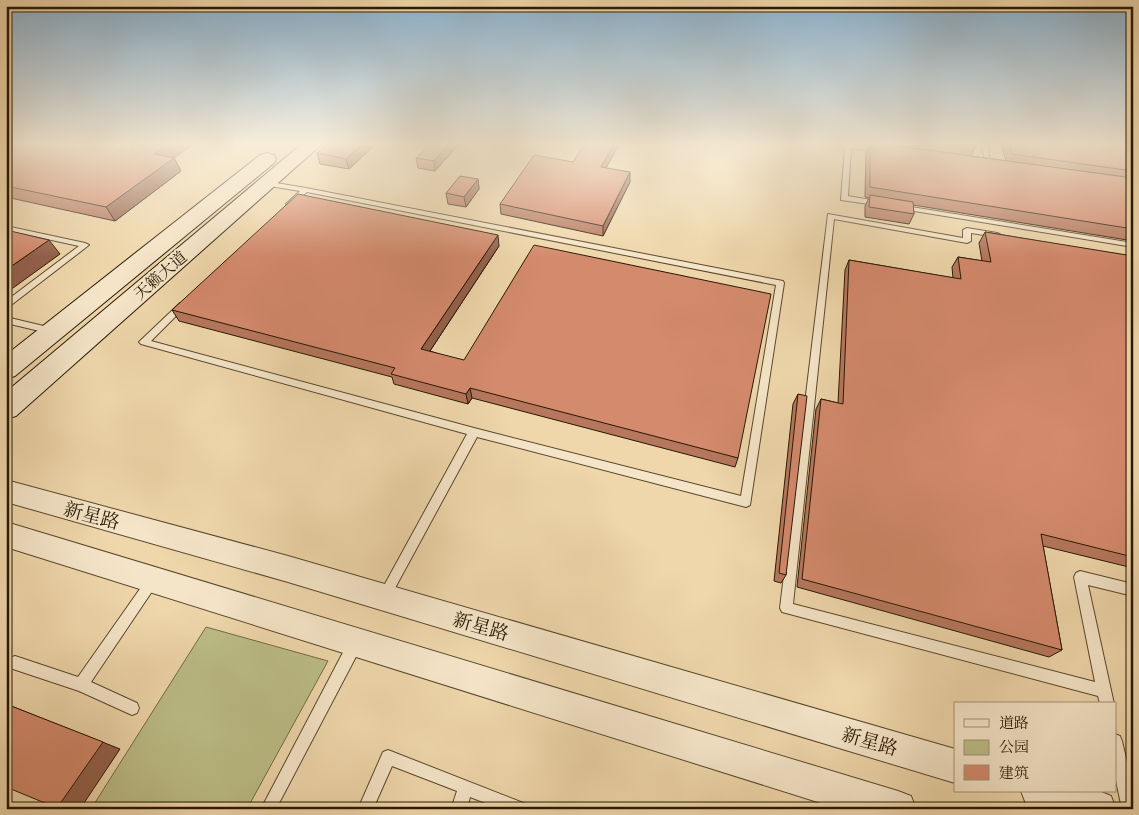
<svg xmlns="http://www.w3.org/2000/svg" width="1139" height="815" font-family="'Gentium Book Plus','Noto Serif SC',serif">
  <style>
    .green { fill: #bcbd87; stroke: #726a45 }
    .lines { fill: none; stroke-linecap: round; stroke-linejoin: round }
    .service-casing { stroke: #5a482d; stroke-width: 2 }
    .tertiary-casing { stroke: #5a482d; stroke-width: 2 }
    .secondary-casing { stroke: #291803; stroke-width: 2 }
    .service { fill: #f5e5c8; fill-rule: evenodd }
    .tertiary { fill: #f5e5c8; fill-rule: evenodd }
    .secondary { fill: #f5e5c8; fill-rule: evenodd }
    .wall { fill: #b6775e; stroke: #291803 }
    .shaded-wall { fill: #94614c; stroke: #291803 }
    .building { fill: #d48a6d; stroke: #291803 }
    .labels { text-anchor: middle; stroke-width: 4; stroke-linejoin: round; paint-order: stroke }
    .street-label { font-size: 16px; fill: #291803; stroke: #f5e5c8 }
    .near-street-label { font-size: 19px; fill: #291803; stroke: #f5e5c8 }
  </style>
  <rect width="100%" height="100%" fill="#efd7ab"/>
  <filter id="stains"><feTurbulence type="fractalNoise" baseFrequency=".004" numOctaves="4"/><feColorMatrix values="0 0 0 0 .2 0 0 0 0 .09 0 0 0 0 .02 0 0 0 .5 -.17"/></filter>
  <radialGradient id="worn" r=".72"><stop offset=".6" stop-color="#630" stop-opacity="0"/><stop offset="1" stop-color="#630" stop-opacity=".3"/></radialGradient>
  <path class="green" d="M 206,627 L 328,661 L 247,809 L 91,809 Z"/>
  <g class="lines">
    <g class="service-casing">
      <g id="service">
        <path d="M 837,143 L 845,143 L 881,149 L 882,150 L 879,152 L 851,148 L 848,196 L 883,202 L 883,206 L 841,200 L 845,147 Z"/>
        <path d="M 981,143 L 987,143 L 991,167 L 986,166 Z"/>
        <path d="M 264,181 L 306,188 L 783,281 L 784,283 L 750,505 L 746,507 L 477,437 L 388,601 L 384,603 L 380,601 L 378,597 L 380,593 L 467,434 L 141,344 L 139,342 L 141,340 L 180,303 L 186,303 L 187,305 L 151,341 L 474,428 L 741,496 L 776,285 L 307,192 L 290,206 L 286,204 L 300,191 L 264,185 Z"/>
        <path d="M 899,205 L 1133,243 L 1133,247 L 902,209 L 898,207 Z"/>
        <path d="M 828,214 L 963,238 L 963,230 L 967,228 L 997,233 L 1001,235 L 997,237 L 971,233 L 971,241 L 967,243 L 834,219 L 793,604 L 1095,682 L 1074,577 L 1076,573 L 1080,571 L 1133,584 L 1133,596 L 1088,585 L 1114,704 L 1100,704 L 1098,696 L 782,612 L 780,608 Z"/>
        <path d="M 6,226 L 85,243 L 89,245 L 6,309 L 6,301 L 79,246 L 6,230 Z"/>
        <path d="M 6,317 L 52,328 L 57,331 L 52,334 L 6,323 Z"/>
        <path d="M 153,574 L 157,576 L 159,580 L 157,584 L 91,682 L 137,703 L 139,708 L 137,713 L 132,715 L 79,691 L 10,668 L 8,663 L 10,658 L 15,656 L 78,677 L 149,576 Z"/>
        <path d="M 355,637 L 360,639 L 362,644 L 360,649 L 276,809 L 261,809 L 350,639 Z"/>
        <path d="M 1115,734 L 1120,736 L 1122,741 L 1133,788 L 1133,809 L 1122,809 L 1115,776 Z"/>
        <path d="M 388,750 L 526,804 L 528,809 L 501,809 L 470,797 L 467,809 L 451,809 L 457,791 L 392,766 L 373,809 L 358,809 L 383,752 Z"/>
      </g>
    </g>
    <g class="tertiary-casing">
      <g id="tertiary">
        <path d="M 6,480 L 288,556 L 955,749 L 955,783 L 288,582 L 6,502 Z"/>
        <path d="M 6,522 L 898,791 L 911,796 L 916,809 L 840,809 L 6,547 Z"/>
        <path d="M 1021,791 L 1099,791 L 1111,796 L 1116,809 L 1039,809 L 1026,804 Z"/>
      </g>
    </g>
    <g class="secondary-casing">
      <g id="secondary">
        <path d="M 303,143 L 323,143 L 16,416 L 6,419 L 6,392 Z"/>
        <path d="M 267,153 L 274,155 L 276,159 L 274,163 L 15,376 L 6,379 L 6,355 L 260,155 Z"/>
      </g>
    </g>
    <use href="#service" class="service"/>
    <use href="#tertiary" class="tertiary"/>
    <use href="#secondary" class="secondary"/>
  </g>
  <g class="wall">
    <path d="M 6,143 L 174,158 L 181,171 L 115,221 L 6,197 Z"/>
    <path d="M 377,143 L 349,169 L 320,164 L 317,153 Z"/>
    <path d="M 431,143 L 460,143 L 435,171 L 418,168 L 416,158 Z"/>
    <path d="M 861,143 L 976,143 L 976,146 L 971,156 L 1006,161 L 1001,143 L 1133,143 L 1133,241 L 913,205 L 914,214 L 909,224 L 865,217 L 865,206 L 869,198 L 865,197 L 866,152 L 870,144 Z"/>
    <path d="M 573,162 L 606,168 L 630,182 L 603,236 L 501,214 L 500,204 Z"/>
    <path d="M 478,179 L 479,189 L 466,207 L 448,204 L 446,193 Z"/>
    <path d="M 985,232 L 1133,257 L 1133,568 L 1043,546 L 1062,650 L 1049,657 L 797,587 L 816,409 L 821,399 L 838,403 L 845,270 L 849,260 L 953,278 L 952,267 L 958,257 L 982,261 L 979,243 Z"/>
    <path d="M 499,246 L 430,351 L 738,458 L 735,467 L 472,398 L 468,404 L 394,384 L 392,377 L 179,321 L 172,310 Z"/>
    <path d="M 798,394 L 786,575 L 781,583 L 774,581 L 793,404 Z"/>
  </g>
  <g class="shaded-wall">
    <path d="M 170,143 L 195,143 L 174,158 L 181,171 L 115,221 L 106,207 L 154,154 Z"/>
    <path d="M 364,143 L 377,143 L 349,169 L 346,159 Z"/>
    <path d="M 450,143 L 460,143 L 435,171 L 434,161 Z"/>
    <path d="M 615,143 L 620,143 L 601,177 L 601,167 Z"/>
    <path d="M 630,172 L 630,182 L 603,236 L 603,226 Z"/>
    <path d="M 478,179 L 479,189 L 466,207 L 464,197 Z"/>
    <path d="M 498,235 L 499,246 L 424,360 L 421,349 Z"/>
    <path d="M 49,240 L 60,254 L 6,293 L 6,270 Z"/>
    <path d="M 470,388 L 472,398 L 468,404 L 466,394 Z"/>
    <path d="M 6,704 L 120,749 L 80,809 L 57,808 Z"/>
  </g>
  <g class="building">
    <path d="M 6,143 L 170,143 L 154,154 L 174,158 L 106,207 L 6,186 Z"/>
    <path d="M 329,143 L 364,143 L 346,159 L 317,153 Z"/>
    <path d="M 431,143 L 450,143 L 434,161 L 416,158 Z"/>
    <path d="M 585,143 L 615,143 L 601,167 L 630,172 L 603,226 L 500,204 L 534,155 L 573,162 Z"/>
    <path d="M 870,143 L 875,143 L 1133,178 L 1133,229 L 870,187 Z"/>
    <path d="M 956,143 L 976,143 L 976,146 Z"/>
    <path d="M 1009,143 L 1133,143 L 1133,171 L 1012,154 Z"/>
    <path d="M 460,176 L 478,179 L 464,197 L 446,193 Z"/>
    <path d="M 298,194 L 498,235 L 421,349 L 464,360 L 534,245 L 771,294 L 738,458 L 470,388 L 466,394 L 391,374 L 395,368 L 172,310 Z"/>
    <path d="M 870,195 L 913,202 L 914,214 L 869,207 Z"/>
    <path d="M 6,230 L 49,240 L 6,270 Z"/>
    <path d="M 985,232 L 1133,256 L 1133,557 L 1041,534 L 1062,650 L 802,579 L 821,399 L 843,404 L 849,260 L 961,279 L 958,257 L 991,262 Z"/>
    <path d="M 798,394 L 807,396 L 786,575 L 779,573 Z"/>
    <path d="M 6,704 L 103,742 L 57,808 L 6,787 Z"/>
  </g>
  <linearGradient id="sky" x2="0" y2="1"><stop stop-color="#8bb5d4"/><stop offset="0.56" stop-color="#f8edd9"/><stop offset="1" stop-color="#f8edd9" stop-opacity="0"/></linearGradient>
  <rect width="1139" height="257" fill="url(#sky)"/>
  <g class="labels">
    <g class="street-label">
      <text transform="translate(160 275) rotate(-41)" y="6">天籁大道</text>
    </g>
    <g class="near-street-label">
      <text transform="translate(92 515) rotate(15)" y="7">新星路</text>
      <text transform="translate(481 626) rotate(16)" y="7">新星路</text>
      <text transform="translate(870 741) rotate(16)" y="7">新星路</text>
    </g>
  </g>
  <rect width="1139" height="815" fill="none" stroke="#efd7ab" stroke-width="25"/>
  <rect x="8" y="8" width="1124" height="800" fill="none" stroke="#291803" stroke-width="2.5"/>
  <rect x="12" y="12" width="1114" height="790" fill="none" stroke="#291803"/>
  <rect x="954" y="702" width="162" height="90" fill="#f5e5c8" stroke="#a39379"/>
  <rect x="964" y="719" width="25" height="8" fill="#f5e5c8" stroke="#a39379"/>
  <text x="999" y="728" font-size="15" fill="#291803">道路</text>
  <rect x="964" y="740" width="25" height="15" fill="#bcbd87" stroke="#a39379"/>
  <text x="999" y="752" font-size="15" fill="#291803">公园</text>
  <rect x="964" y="765" width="25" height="15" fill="#d48a6d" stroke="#a39379"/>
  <text x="999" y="778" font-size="15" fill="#291803">建筑</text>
  <rect width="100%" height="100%" filter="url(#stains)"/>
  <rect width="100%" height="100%" fill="url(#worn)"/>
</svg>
